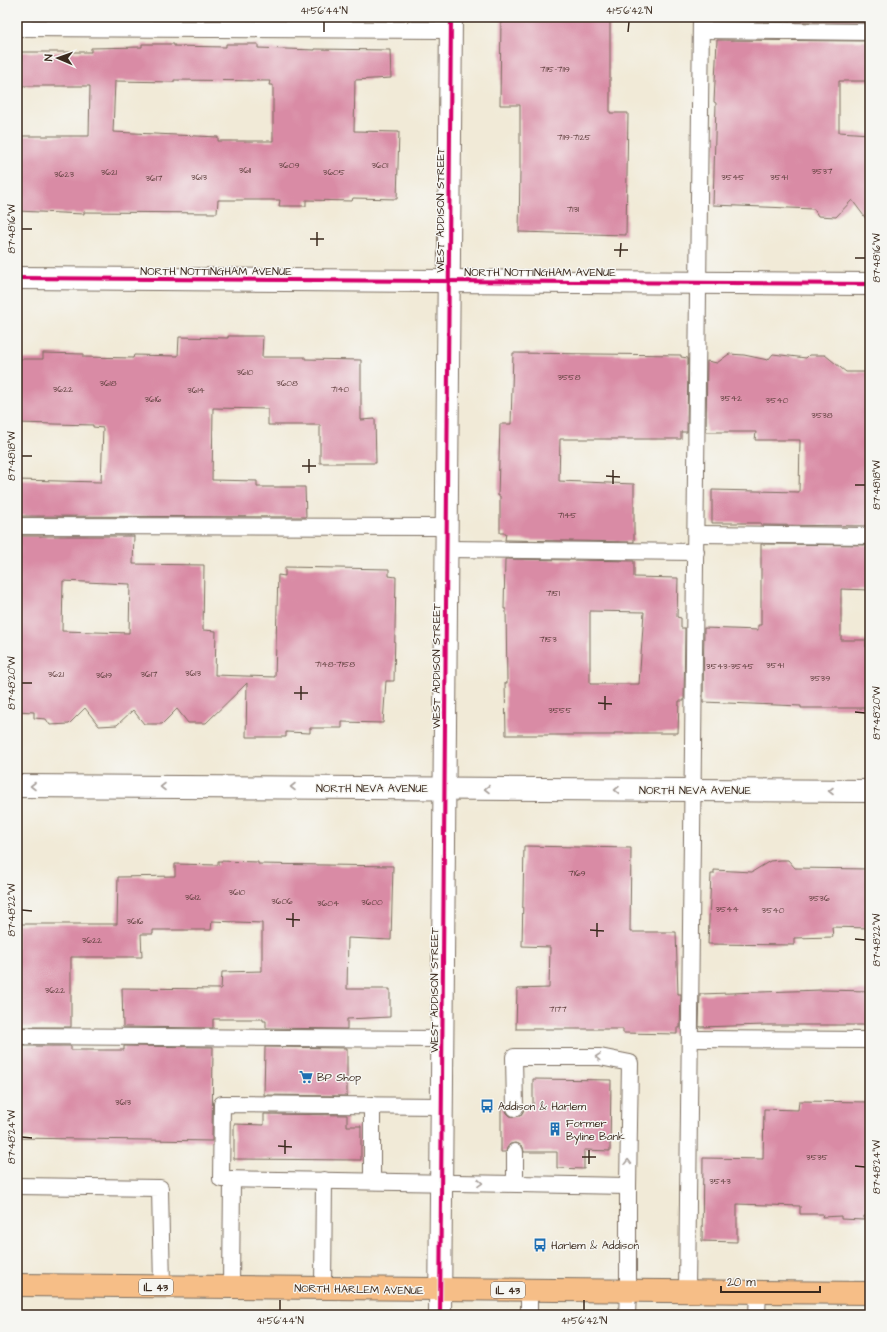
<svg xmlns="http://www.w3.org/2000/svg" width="887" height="1332" font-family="'Architects Daughter',sans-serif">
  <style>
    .building { fill: #d98ba5; fill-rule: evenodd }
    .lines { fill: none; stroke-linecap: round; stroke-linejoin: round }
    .service-casing { stroke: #7b6d5f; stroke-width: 18 }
    .minor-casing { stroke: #7b6d5f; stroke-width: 24 }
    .tertiary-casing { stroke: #7b6d5f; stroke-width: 24 }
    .primary-casing { stroke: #7b6d5f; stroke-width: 24 }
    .service { stroke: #fff; stroke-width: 16 }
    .minor { stroke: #fff; stroke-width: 22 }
    .tertiary { stroke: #fff; stroke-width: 22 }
    .primary { stroke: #f6be87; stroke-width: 22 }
    .cycleway-casing { stroke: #f6f6f2; stroke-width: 6 }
    .cycleway { stroke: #d6006c; stroke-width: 4 }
    .oneway { stroke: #a79f9a }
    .ticks { fill: none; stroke: #3b2a1e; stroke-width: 1.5 }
    .labels { text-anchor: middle; stroke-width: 3; stroke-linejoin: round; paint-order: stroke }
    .number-label { font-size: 9px; fill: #624240 }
    .shield { fill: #f6f6f2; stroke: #73675e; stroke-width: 1 }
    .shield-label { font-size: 10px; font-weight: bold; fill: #3b2a1e }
    .street-label { font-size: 11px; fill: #3b2a1e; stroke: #f6f6f2 }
    .poi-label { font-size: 11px; fill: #3b2a1e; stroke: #f6f6f2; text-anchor: start }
    .neatline { fill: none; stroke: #3b2a1e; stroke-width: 1.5 }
    .ticks-label { font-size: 10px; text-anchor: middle; fill: #3b2a1e }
  </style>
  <rect width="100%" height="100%" fill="#f6f6f2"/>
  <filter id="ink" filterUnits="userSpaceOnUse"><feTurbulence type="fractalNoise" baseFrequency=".025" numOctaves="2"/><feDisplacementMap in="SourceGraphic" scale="8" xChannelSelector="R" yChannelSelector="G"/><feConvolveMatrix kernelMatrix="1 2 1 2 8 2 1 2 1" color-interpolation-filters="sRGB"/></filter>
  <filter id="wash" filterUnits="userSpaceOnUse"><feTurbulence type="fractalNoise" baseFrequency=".012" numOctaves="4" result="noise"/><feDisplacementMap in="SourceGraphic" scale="16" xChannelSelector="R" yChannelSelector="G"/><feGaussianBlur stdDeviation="0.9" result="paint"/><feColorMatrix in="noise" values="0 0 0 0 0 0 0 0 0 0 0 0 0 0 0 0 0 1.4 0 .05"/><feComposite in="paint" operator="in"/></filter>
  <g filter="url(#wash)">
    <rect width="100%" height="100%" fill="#f1ead7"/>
    <g id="blocks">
      <g class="building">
        <path d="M 501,17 L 610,17 L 610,113 L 628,113 L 626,235 L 519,232 L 520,171 L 520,105 L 500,105 Z"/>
        <path d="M 718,17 L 870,17 L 870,22 L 718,21 Z"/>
        <path d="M 717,40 L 870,41 L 870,81 L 839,81 L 839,132 L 870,134 L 870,224 L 852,200 L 836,217 L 818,216 L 814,209 L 713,205 L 716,103 L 714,102 Z"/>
        <path d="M 142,44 L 174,44 L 174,46 L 226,47 L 226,44 L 258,44 L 258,48 L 315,50 L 315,49 L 390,50 L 391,78 L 355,80 L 354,131 L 399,132 L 397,199 L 353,198 L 352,201 L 306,200 L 306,206 L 279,206 L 280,200 L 218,200 L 217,213 L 84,212 L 84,214 L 17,211 L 17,136 L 89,136 L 90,86 L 17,86 L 17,52 L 91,52 L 91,48 L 142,47 ZM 174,80 L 270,81 L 269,85 L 273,85 L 273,141 L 218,141 L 218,137 L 113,132 L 115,81 L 174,82 Z"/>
        <path d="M 228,336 L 263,336 L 262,357 L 305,357 L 305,359 L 361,360 L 361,420 L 375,419 L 376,463 L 320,463 L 320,425 L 268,425 L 268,409 L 213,408 L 212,480 L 257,481 L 257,487 L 305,487 L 306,517 L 17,516 L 17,480 L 101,482 L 103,428 L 93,427 L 93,425 L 17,423 L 17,359 L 43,359 L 43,353 L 83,354 L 83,357 L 133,358 L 134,355 L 178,356 L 179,337 L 228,338 Z"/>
        <path d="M 513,353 L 681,355 L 681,357 L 688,358 L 687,432 L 681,432 L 681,439 L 560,439 L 559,481 L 634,484 L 634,542 L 505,540 L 506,533 L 500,533 L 500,496 L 498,496 L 500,424 L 511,424 Z"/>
        <path d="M 729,354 L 744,355 L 768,360 L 773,354 L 806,358 L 809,355 L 825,355 L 846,372 L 870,372 L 870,526 L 761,525 L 761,523 L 712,523 L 712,490 L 799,492 L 800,440 L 755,440 L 756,432 L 706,432 L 707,361 L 717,363 Z"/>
        <path d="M 17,536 L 134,536 L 133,564 L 204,565 L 203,630 L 216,631 L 215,675 L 275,677 L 278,575 L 285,576 L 285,567 L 389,569 L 389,576 L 396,577 L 394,681 L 386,681 L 383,723 L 342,722 L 342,728 L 310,728 L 310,733 L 286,732 L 286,737 L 246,737 L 247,683 L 206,723 L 188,723 L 177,709 L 162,724 L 144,724 L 133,710 L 117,725 L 99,726 L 85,708 L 69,724 L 50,725 L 46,719 L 34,718 L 34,712 L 17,711 ZM 63,581 L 130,584 L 129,633 L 62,631 Z"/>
        <path d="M 761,544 L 870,545 L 870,590 L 841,589 L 841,640 L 866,640 L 866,647 L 870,647 L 870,708 L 801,708 L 801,706 L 703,702 L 704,628 L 758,630 L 758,625 L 761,625 Z"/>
        <path d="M 505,559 L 634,561 L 634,577 L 678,578 L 677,617 L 681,618 L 681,628 L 685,628 L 684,701 L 679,701 L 678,733 L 614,733 L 614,735 L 506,735 L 505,683 L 507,683 L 506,609 L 504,609 ZM 590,611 L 644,612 L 639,684 L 590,684 Z"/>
        <path d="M 524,846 L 631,848 L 630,932 L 676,932 L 678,994 L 681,994 L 680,1028 L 677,1028 L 677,1034 L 623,1033 L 623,1029 L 516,1029 L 517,989 L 549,988 L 550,947 L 522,946 Z"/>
        <path d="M 780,860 L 788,860 L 795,868 L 870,869 L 870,928 L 832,927 L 833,937 L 794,938 L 794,945 L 708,944 L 711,874 L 714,874 L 714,870 L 752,872 L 770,861 Z"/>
        <path d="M 218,861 L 258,862 L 258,864 L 393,866 L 391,940 L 348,938 L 347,989 L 390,989 L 390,1017 L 347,1019 L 347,1029 L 266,1028 L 266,1021 L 263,1021 L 263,1019 L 213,1019 L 213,1028 L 123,1027 L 122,988 L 221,989 L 222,972 L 262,971 L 262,923 L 212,921 L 211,930 L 153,930 L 153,934 L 141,934 L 142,957 L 71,957 L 71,1027 L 17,1027 L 17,924 L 117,924 L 118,877 L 175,876 L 175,864 L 218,865 Z"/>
        <path d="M 822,990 L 870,991 L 870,1025 L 765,1025 L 699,1027 L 700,994 Z"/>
        <path d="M 17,1046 L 71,1046 L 71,1050 L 124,1050 L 124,1046 L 213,1047 L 212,1141 L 17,1138 Z"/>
        <path d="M 265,1047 L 347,1048 L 347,1096 L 264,1095 Z"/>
        <path d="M 533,1079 L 611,1080 L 610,1151 L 584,1150 L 584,1169 L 557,1168 L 557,1152 L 524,1152 L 523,1147 L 519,1144 L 515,1143 L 510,1144 L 507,1148 L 506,1152 L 501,1152 L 501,1108 L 505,1108 L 507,1113 L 510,1116 L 515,1117 L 520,1116 L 523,1112 L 524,1108 L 533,1108 Z"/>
        <path d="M 799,1101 L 870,1102 L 870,1216 L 864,1216 L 864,1220 L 841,1219 L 841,1216 L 822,1217 L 823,1214 L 800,1214 L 800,1206 L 737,1204 L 737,1242 L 702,1241 L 703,1158 L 763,1159 L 764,1109 L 798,1110 Z"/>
        <path d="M 264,1114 L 347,1115 L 347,1126 L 361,1126 L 361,1160 L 234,1159 L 234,1124 L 264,1125 Z"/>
      </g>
    </g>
  </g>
  <g filter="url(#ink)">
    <use href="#blocks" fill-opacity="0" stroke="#7b6d5f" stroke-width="1"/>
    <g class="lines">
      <g class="service-casing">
        <g id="service">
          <path d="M 17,28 L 450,30"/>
          <path d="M 701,30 L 870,32"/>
          <path d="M 17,526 L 446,527"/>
          <path d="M 696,534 L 870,536"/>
          <path d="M 446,549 L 696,552"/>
          <path d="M 17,1036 L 443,1039"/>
          <path d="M 690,1039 L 870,1040"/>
          <path d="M 372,1105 L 372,1181"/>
          <path d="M 442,1106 L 222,1104 L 221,1179 L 628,1186 L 630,1063 L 600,1057 L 514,1057 L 515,1108"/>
          <path d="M 515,1152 L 515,1183"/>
          <path d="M 17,1186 L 160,1188 L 162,1287"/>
          <path d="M 231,1287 L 232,1179"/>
          <path d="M 323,1288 L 324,1180"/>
          <path d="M 687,1292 L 701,17"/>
          <path d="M 529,1315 L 529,1290"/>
          <path d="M 627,1315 L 628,1291 L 628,1186"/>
          <path d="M 757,1315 L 758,1292"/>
        </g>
      </g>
      <g class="minor-casing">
        <g id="minor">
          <path d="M 17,278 L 870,284"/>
          <path d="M 17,786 L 870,791"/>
        </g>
      </g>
      <g class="tertiary-casing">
        <path id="tertiary" d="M 440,1315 L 451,17"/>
      </g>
      <g class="primary-casing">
        <path id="primary" d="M 17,1285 L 870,1293"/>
      </g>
      <use href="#service" class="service"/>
      <use href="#minor" class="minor"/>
      <use href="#tertiary" class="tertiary"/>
      <use href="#primary" class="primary"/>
      <g class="cycleway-casing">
        <g id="cycleway">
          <path d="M 17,278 L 870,284"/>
          <path d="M 440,1315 L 451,17"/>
        </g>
      </g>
      <use href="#cycleway" class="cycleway"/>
    </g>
    <defs><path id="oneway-chevron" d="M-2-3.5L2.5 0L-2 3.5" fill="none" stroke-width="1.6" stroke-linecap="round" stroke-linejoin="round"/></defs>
    <g class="oneway">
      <use href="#oneway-chevron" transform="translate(33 786) rotate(-180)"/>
      <use href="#oneway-chevron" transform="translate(163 787) rotate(-180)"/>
      <use href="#oneway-chevron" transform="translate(293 787) rotate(-180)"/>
      <use href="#oneway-chevron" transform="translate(487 789) rotate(-180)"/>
      <use href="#oneway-chevron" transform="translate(617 790) rotate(-180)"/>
      <use href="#oneway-chevron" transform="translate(831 791) rotate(-180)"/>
      <use href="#oneway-chevron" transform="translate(598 1057) rotate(-175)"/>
      <use href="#oneway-chevron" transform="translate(628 1162) rotate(-89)"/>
      <use href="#oneway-chevron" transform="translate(480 1183) rotate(1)"/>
    </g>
  </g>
  <path class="ticks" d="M 324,32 L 324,22M 628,32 L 629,22M 22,229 L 32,229M 310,239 L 324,239M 317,246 L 317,232M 614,250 L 628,250M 620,257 L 621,243M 855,258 L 865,258M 22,456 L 32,456M 302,466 L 316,466M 309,473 L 309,459M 606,476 L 620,477M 613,484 L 613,470M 855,485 L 865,485M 22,683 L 32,683M 294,693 L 308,693M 301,700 L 301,686M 598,703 L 612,704M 605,710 L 605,696M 855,712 L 865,713M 22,910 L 32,911M 286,919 L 300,920M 293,927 L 293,913M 590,930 L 604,931M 597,937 L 597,923M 855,939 L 865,940M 22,1137 L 32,1138M 278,1146 L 292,1147M 285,1154 L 285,1140M 582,1157 L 596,1157M 589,1164 L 589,1150M 855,1166 L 865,1167M 280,1310 L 280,1300M 584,1310 L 584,1300"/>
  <defs>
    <g id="supermarket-bare" transform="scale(1.08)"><path d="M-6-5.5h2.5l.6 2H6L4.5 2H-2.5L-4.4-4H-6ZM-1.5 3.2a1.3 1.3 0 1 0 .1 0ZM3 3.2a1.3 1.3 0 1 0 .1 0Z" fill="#1f6fb2" stroke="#f6f6f2" stroke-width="2.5" paint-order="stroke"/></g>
    <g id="bus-bare" transform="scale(1.08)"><path d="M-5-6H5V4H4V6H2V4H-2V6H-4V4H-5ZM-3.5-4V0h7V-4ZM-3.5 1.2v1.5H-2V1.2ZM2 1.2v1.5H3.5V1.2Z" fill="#1f6fb2" stroke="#f6f6f2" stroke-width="2.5" paint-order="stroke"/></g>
    <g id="building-bare" transform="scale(1.08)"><path d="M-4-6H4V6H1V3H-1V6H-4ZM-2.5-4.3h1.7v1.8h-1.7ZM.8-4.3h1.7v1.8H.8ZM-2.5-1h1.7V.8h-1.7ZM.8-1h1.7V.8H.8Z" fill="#1f6fb2" stroke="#f6f6f2" stroke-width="2.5" paint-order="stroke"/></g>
  </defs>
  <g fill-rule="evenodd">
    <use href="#supermarket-bare" x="306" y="1077"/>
    <use href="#bus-bare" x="487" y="1106"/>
    <use href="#building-bare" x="555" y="1129"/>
    <use href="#bus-bare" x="540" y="1245"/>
  </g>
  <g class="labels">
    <g class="number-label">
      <text x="555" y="72">7115-7119</text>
      <text x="574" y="140">7119-7125</text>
      <text x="289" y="168">3609</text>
      <text x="380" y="168">3601</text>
      <text x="245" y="173">3611</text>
      <text x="822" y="174">3537</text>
      <text x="109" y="175">3621</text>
      <text x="334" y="175">3605</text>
      <text x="64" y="177">3623</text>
      <text x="199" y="180">3613</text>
      <text x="733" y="180">3545</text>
      <text x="779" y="180">3541</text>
      <text x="154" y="181">3617</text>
      <text x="573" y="212">7131</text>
      <text x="245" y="375">3610</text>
      <text x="569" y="380">3558</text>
      <text x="108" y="386">3618</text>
      <text x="287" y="386">3608</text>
      <text x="63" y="392">3622</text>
      <text x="340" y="392">7140</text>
      <text x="196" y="393">3614</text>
      <text x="731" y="401">3542</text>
      <text x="153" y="402">3616</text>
      <text x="777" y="403">3540</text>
      <text x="822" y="418">3538</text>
      <text x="567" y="518">7145</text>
      <text x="553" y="596">7151</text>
      <text x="548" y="642">7153</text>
      <text x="335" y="667">7148-7158</text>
      <text x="775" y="668">3541</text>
      <text x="730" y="669">3543-3545</text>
      <text x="193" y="676">3613</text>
      <text x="56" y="677">3621</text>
      <text x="149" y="677">3617</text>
      <text x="104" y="678">3619</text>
      <text x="820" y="681">3539</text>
      <text x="560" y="713">3555</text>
      <text x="577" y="876">7169</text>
      <text x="237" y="895">3610</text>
      <text x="193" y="900">3612</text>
      <text x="819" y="901">3536</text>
      <text x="282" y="904">3606</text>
      <text x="372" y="905">3600</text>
      <text x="328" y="906">3604</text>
      <text x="727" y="912">3544</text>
      <text x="773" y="913">3540</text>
      <text x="135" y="924">3616</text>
      <text x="92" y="943">3622</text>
      <text x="55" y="993">3622</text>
      <text x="558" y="1012">7177</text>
      <text x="123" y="1105">3613</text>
      <text x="817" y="1160">3535</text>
      <text x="720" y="1184">3543</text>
    </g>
    <g class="shield">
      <rect x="139" y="1279" width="34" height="16" rx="3"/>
      <rect x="491" y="1282" width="34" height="16" rx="3"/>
    </g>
    <g class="shield-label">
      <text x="156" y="1291">IL 43</text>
      <text x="508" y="1294">IL 43</text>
    </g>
    <g class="street-label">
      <text transform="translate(440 210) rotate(-90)" y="4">WEST ADDISON STREET</text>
      <text x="216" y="275">NORTH NOTTINGHAM AVENUE</text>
      <text x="540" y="276">NORTH NOTTINGHAM AVENUE</text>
      <text transform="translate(436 666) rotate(-90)" y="4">WEST ADDISON STREET</text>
      <text x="372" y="792">NORTH NEVA AVENUE</text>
      <text x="695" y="794">NORTH NEVA AVENUE</text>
      <text transform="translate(434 990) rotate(-90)" y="4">WEST ADDISON STREET</text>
      <text transform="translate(359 1289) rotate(1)" y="4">NORTH HARLEM AVENUE</text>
    </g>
    <g class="poi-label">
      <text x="317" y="1081">BP Shop</text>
      <text x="498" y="1110">Addison &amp; Harlem</text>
      <text x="566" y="1127">Former<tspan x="566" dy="13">Byline Bank</tspan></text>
      <text x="551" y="1249">Harlem &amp; Addison</text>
    </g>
  </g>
  <rect width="887" height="1332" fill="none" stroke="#f6f6f2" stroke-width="44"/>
  <g transform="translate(58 58) rotate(272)" stroke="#f6f6f2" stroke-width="3" paint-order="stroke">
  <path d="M0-3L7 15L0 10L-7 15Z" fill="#3b2a1e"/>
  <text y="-6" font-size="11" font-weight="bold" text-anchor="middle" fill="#3b2a1e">N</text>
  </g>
  <path d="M721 1286v6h99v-6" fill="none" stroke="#3b2a1e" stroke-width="2"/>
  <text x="727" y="1286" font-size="12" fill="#3b2a1e" stroke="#f6f6f2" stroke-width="3" paint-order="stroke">20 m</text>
  <rect x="22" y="22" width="843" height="1288" class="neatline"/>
  <g class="ticks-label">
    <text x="324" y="14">41°56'44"N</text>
    <text x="629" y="14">41°56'42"N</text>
    <text transform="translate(11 229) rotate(-90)" y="4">87°48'16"W</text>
    <text transform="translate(876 258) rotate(-90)" y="4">87°48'16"W</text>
    <text transform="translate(11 456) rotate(-90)" y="4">87°48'18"W</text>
    <text transform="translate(876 485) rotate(-90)" y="4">87°48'18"W</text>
    <text transform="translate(11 683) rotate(-90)" y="4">87°48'20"W</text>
    <text transform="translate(876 713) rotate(-90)" y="4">87°48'20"W</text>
    <text transform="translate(11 910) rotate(-90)" y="4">87°48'22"W</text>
    <text transform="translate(876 940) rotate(-90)" y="4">87°48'22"W</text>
    <text transform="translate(11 1137) rotate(-90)" y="4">87°48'24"W</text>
    <text transform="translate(876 1167) rotate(-90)" y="4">87°48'24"W</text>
    <text x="280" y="1324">41°56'44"N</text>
    <text x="584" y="1324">41°56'42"N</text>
  </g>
</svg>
